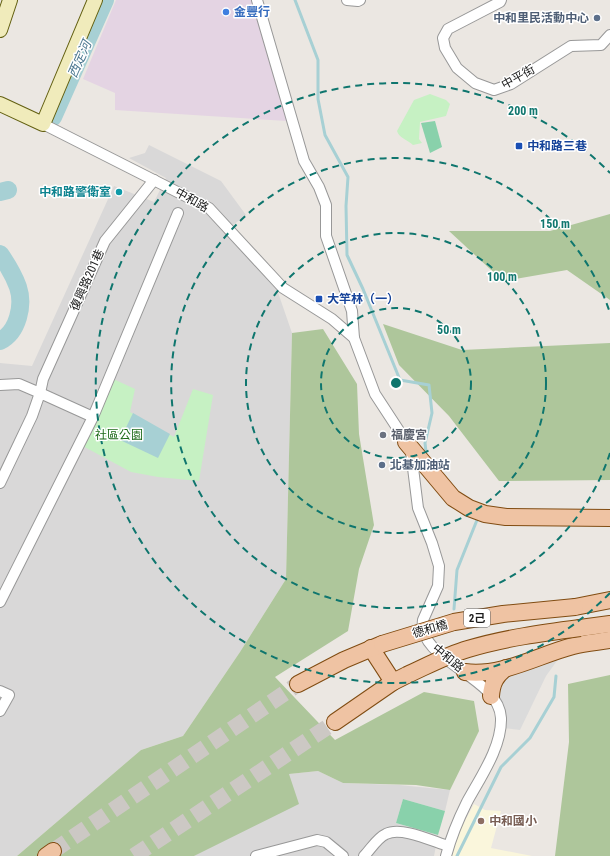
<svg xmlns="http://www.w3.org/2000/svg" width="610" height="856" font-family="'Roboto Condensed','Noto Sans TC',sans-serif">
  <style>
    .residential { fill: #d9d8d8 }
    .industrial { fill: #e4d4e3 }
    .education { fill: #faf6dc }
    .forest { fill: #aec69b }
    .park { fill: #c6f1c3 }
    .pitch { fill: #89d1ab }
    .parking { fill: #dbdbdb }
    .water { fill: #a7d0d4 }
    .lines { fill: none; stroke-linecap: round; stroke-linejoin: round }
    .stream { stroke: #a7d0d4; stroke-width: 3 }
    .river { stroke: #a7d0d4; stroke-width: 18 }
    .primary-tunnel { stroke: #ccc8c4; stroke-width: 16; stroke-dasharray: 16 8; stroke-linecap: butt }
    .street-casing { stroke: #989898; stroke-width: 12 }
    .secondary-casing { stroke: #636011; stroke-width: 16 }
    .primary-casing { stroke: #804c12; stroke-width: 18 }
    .street { stroke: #fff; stroke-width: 10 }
    .secondary { stroke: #f0ebbb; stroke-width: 14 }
    .primary { stroke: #efc3a3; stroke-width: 16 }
    .primary-bridge-casing { stroke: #804c12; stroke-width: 18; stroke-linecap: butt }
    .primary-bridge { stroke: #efc3a3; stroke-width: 16 }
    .ring { fill: none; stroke: #0f766e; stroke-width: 2; stroke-dasharray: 7 5 }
    .shop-dot { fill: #3f7fe0; stroke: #fff; stroke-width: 1.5 }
    .service-dot { fill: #5c6f8a; stroke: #fff; stroke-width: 1.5 }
    .transit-dot { fill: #1a4fb4; stroke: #fff; stroke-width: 1.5 }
    .culture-dot { fill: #0f9aa8; stroke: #fff; stroke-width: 1.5 }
    .worship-dot { fill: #6b7280; stroke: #fff; stroke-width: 1.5 }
    .education-dot { fill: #8d6e63; stroke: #fff; stroke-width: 1.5 }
    .labels { text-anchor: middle; stroke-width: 3; stroke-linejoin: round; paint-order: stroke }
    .shield { fill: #fff; stroke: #5f5f5f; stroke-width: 1 }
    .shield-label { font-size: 11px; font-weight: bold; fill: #1b1b1b }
    .shop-label { font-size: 12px; font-weight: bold; fill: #366cbe; stroke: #fff; text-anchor: start }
    .service-label { font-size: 12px; font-weight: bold; fill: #4e5e75; stroke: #fff; text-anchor: end }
    .street-label { font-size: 12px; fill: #1b1b1b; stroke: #fff }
    .transit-label { font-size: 12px; font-weight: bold; fill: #164399; stroke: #fff; text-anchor: start }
    .culture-label { font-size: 12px; font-weight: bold; fill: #0d838f; stroke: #fff; text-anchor: end }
    .park-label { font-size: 12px; fill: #1d6a18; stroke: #fff }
    .worship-label { font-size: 12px; font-weight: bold; fill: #5b616d; stroke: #fff; text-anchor: start }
    .education-label { font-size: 12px; font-weight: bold; fill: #785e54; stroke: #fff; text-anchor: start }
    .water-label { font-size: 13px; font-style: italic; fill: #4d7890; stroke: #fff }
    .centre { fill: #0f766e; stroke: #fff; stroke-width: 2 }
    .ring-label { font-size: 12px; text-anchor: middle; font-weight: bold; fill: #0f766e; stroke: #fff; stroke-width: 3; stroke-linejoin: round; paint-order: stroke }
  </style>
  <rect width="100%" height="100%" fill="#ebe7e2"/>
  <g class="residential">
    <path d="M 149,145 L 221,181 L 246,215 L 229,228 L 273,278 L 292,333 L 286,579 L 240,652 L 183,736 L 141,750 L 17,856 L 0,856 L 0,363 L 32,366 L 114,186 L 154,202 L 166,178 L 129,158 L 145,153 Z"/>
    <path d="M 318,771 L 343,783 L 399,785 L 450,790 L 445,811 L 403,799 L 396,823 L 438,835 L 434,856 L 194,856 L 202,851 L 289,774 Z"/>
  </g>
  <path class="industrial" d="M 116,0 L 253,0 L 287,121 L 115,110 L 115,93 L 83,79 Z"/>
  <path class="education" d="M 474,804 L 485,810 L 501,811 L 491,848 L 532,856 L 452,856 L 459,832 Z"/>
  <g class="forest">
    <path d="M 610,214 L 610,300 L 567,270 L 503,281 L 449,231 L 550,231 Z"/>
    <path d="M 383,324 L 462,350 L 610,343 L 610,480 L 499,481 L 449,416 L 399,365 Z"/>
    <path d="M 323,329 L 357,384 L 359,434 L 374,525 L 359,569 L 348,631 L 275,677 L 335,740 L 424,692 L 474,701 L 479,731 L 450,790 L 416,785 L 343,783 L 318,771 L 289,774 L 299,804 L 194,856 L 17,856 L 141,750 L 183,736 L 240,652 L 286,579 L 292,333 Z"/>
    <path d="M 610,675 L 610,856 L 555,856 L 569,742 L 568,684 Z"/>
  </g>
  <g class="park">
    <path d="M 430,94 L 446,100 L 450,104 L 446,116 L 420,122 L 419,139 L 422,143 L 413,145 C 408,140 399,138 397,131 L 414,100 Z"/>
    <path d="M 109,377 L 135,389 L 130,412 L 174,437 L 193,389 L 213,395 L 199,481 L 158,477 L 131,472 L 79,444 Z"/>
  </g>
  <g class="pitch">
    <path d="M 435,121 L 442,147 L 430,153 L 421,123 Z"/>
    <path d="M 403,799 L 445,811 L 438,835 L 396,823 Z"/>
  </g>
  <path class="parking" d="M 559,658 L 546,676 L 520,730 L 503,728 L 497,694 L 501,677 Z"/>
  <path class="water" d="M 133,413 L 170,434 L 158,458 L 120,440 Z"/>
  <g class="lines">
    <g class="stream">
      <path d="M 295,0 L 318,60 L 318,99 L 325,135 L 348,177 L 346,206 L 347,255 L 363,289 L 400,380 L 429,385 L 432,413 L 425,443 L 426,452"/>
      <path d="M 454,609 L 457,570 L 477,520"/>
      <path d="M 457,856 L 501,767 L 530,738 L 554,697 L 556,676"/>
    </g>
    <g class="river">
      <path d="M 53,117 L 105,0"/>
      <path d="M 0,192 L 8,190"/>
      <path d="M 0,254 C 7,264 14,276 18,287 C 24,305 18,332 0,341"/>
    </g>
    <g class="primary-tunnel">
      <path d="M 53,851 L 298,684"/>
      <path d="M 134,856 L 335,722"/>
    </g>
    <g class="street-casing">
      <g id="street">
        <path d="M 257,0 L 304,161 L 319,187 L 326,205 L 326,236 L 352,311 L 354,338"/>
        <path d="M 347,0 L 358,1 L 360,0"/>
        <path d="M 501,0 L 500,2 L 448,29 L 443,38 L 445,48 L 457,68 L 475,83 L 494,90 L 511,84 L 571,46 L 601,45 L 610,35"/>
        <path d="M 43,124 L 209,208 L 283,288 L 332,319 L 354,338 L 375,394 L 409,446 L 411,452 L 418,508 L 432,543 L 439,566 L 438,586 L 423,620 C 417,661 499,676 501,718 C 502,747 480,778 467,802 C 458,820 451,837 446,856"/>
        <path d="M 0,385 L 19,384 L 40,393 L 43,379 L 105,241 L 154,180"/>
        <path d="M 0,483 L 32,416 L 40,393 L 93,417"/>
        <path d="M 0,602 L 93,417 L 178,213"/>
        <path d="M 0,691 L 9,695 L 0,711"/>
        <path d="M 256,856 L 317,840 L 326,842 L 343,856"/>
        <path d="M 364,856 C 371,849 377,838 386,834 C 401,826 432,841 448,846"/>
      </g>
    </g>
    <g class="secondary-casing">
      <g id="secondary">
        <path d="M 0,30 L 10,0"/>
        <path d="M 0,104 L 43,124 L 95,0"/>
      </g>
    </g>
    <g class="primary-casing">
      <g id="primary">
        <path d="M 406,442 L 453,498 L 469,508 L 485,514 L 506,517 L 610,518"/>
        <path d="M 575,607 L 610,600"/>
        <path d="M 580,628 L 610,624"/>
        <path d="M 371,648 L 393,682"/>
        <path d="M 465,672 C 502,677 538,655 573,646 C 585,643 598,642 610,640"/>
        <path d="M 298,684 L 344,660 L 382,644"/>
        <path d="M 491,696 C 492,682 496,676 506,668"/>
        <path d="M 335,722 L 393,682 L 407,675"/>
        <path d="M 46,856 L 53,851"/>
      </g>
    </g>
    <use href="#street" class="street"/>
    <use href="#secondary" class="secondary"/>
    <use href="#primary" class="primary"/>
    <g class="primary-bridge-casing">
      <g id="primary-bridge">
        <path d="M 382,644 L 454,622 L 503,614 L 575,607"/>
        <path d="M 407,675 C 427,666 447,655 468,649 C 505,638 542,633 580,628"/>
      </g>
    </g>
    <use href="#primary-bridge" class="primary-bridge"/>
  </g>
  <g class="ring">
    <circle cx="396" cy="383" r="75"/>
    <circle cx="396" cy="383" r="150"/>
    <path d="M610 453A225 225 0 1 1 610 313"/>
    <path d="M610 593A300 300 0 1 1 610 173"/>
  </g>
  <circle class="shop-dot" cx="226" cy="12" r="4"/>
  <g class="service-dot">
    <circle cx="597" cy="18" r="4"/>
    <circle cx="382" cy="465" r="4"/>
  </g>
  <g class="transit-dot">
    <rect x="515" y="142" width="8" height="8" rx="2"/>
    <rect x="315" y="295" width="8" height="8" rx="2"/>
  </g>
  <circle class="culture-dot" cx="119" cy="192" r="4"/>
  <circle class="worship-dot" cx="383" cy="435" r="4"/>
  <circle class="education-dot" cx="481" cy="821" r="4"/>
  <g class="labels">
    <rect class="shield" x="464" y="609" width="26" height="18" rx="3"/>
    <g class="shield-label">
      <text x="477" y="622">2己</text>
    </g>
    <g class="shop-label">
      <text x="234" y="16">金豐行</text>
    </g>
    <g class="service-label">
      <text x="589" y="22">中和里民活動中心</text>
      <text x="390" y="469" text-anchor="start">北基加油站</text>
    </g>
    <g class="street-label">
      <text transform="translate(518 77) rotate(-29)" y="4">中平街</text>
      <text transform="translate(192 200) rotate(29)" y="4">中和路</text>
      <text transform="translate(87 280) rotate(-66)" y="4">復興路201巷</text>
      <text transform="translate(430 629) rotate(-16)" y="4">德和橋</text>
      <text transform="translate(448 658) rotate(39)" y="4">中和路</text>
    </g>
    <g class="transit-label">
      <text x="527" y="150">中和路三巷</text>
      <text x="327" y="303">大竿林（一）</text>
    </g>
    <g class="culture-label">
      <text x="111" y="196">中和路警衛室</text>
    </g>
    <g class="park-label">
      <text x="119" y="439">社區公園</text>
    </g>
    <g class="worship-label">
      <text x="391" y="439">福慶宮</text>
    </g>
    <g class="education-label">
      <text x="489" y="825">中和國小</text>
    </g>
    <g class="water-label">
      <text transform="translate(79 59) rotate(-66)" y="5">西定河</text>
    </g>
  </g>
  <circle cx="396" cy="383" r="6" class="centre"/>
  <g class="ring-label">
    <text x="523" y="115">200 m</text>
    <text x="555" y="228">150 m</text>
    <text x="502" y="281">100 m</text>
    <text x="449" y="334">50 m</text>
  </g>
</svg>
